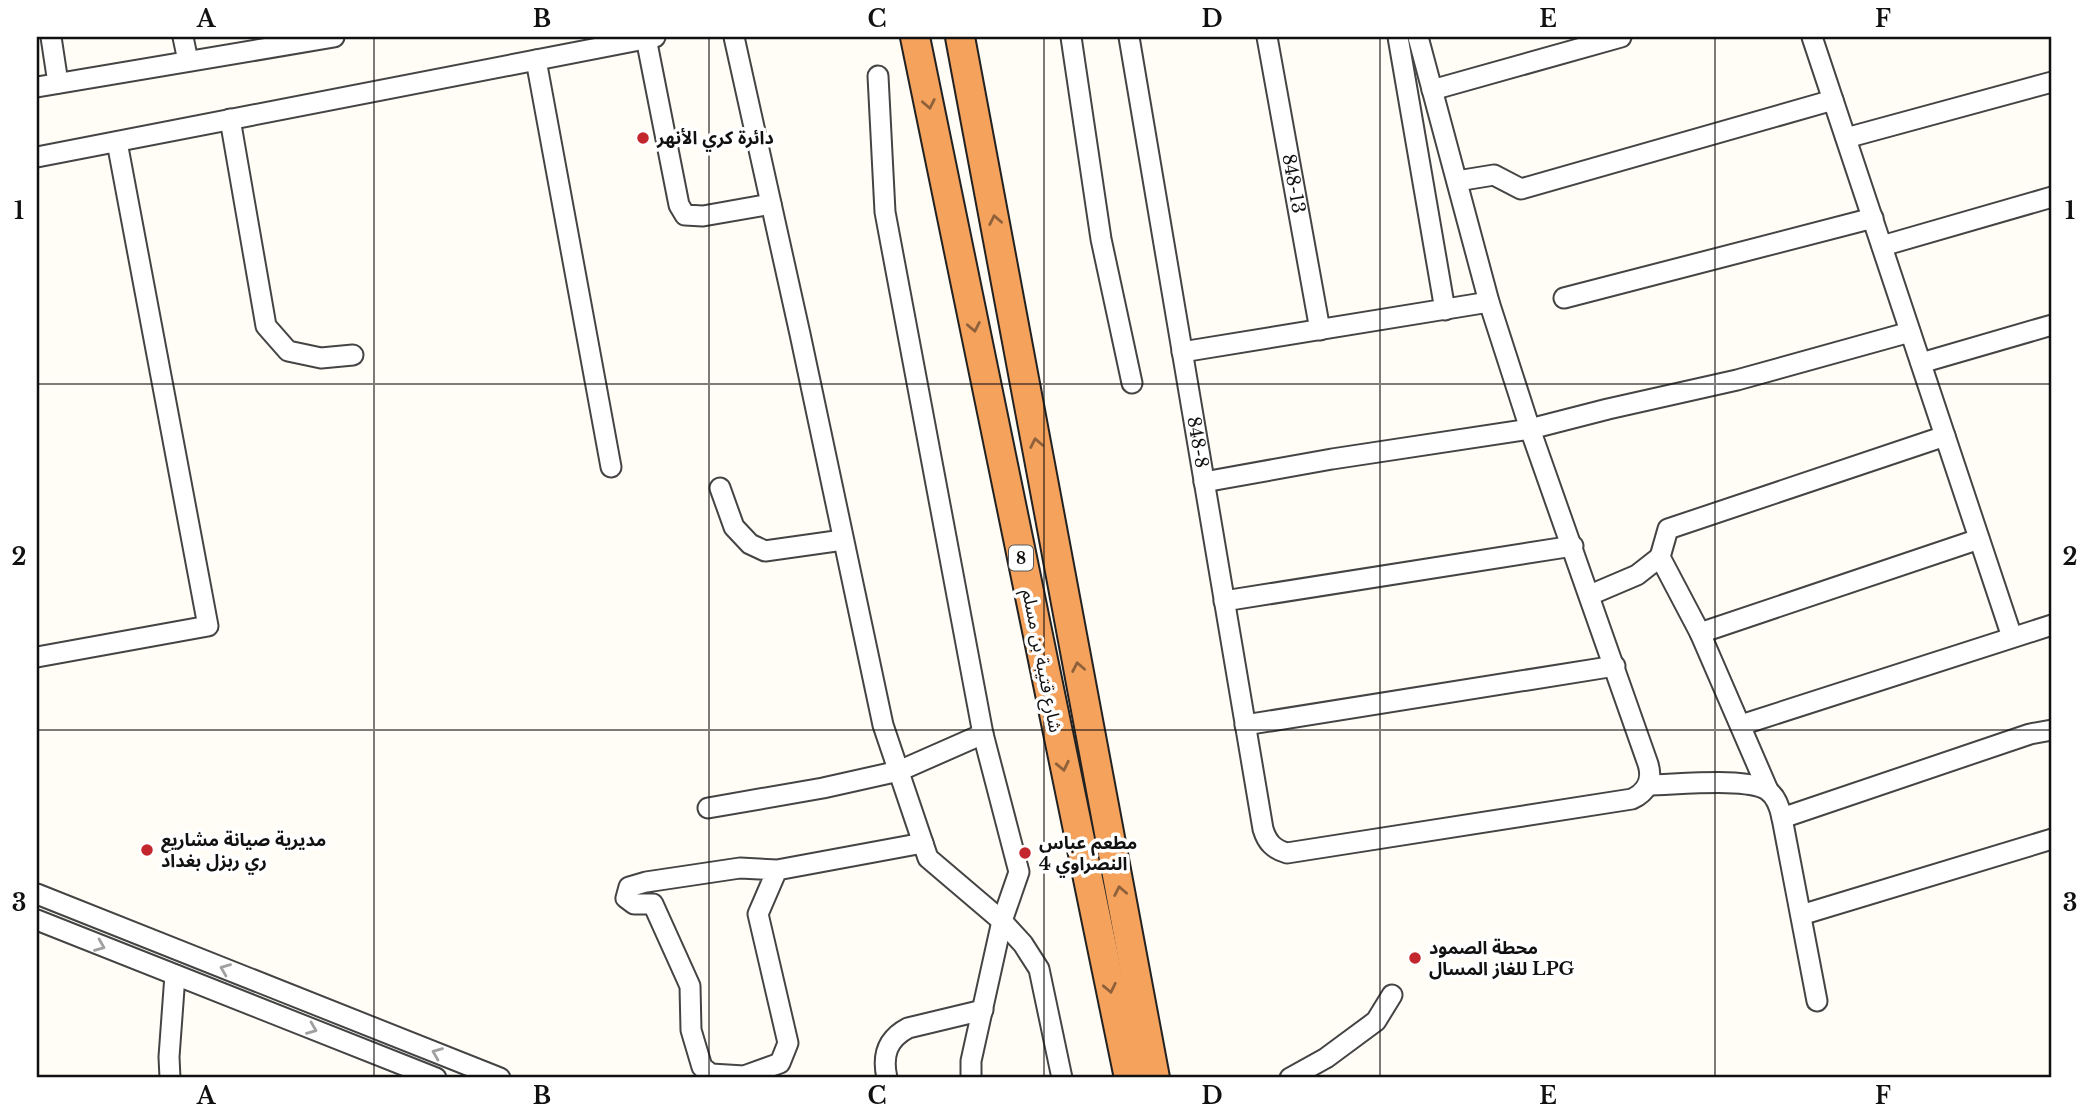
<svg xmlns="http://www.w3.org/2000/svg" width="2089" height="1115" font-family="'Libre Baskerville','Noto Sans Arabic',serif">
  <style>
    .lines { fill: none; stroke-linecap: round; stroke-linejoin: round }
    .minor-casing { stroke: #444; stroke-width: 23 }
    .highway-casing { stroke: #222; stroke-width: 32 }
    .minor { stroke: #fff; stroke-width: 19 }
    .highway { stroke: #f5a25d; stroke-width: 28 }
    .oneway { stroke: #8e613b }
    .oneway2 { stroke: #a0a0a0 }
    .grid { fill: none; stroke: #111; stroke-width: 2; stroke-opacity: 0.55 }
    .poi-dot { fill: #c4262e; stroke: #fff; stroke-width: 2.5 }
    .labels { text-anchor: middle; stroke-width: 7; stroke-linejoin: round; paint-order: stroke }
    .shield { fill: #fff; stroke: #585858; stroke-width: 2 }
    .shield-label { font-size: 16px; font-weight: bold; fill: #111 }
    .poi-label { font-size: 18px; font-weight: bold; fill: #111; stroke: #fff; text-anchor: start }
    .street-label { font-size: 18px; fill: #111; stroke: #fff }
    .neatline { fill: none; stroke: #111; stroke-width: 2.5 }
    .grid-label { font-size: 23px; text-anchor: middle; font-weight: bold; fill: #111 }
  </style>
  <rect width="100%" height="100%" fill="#fffdf5"/>
  <g class="lines">
    <g class="minor-casing">
      <g id="minor">
        <path d="M 51,37 L 58,83"/>
        <path d="M 183,37 L 188,61"/>
        <path d="M 734,37 L 800,334 L 883,725 L 928,858 L 1002,921 L 1023,944 L 1039,969 L 1062,1078"/>
        <path d="M 1071,37 L 1101,239 L 1132,383"/>
        <path id="s1" d="M 1129,37 L 1263,829 C 1267,842 1273,849 1287,853 L 1632,799 C 1647,792 1653,780 1648,764 L 1530,429 L 1489,302 L 1418,37"/>
        <path id="s2" d="M 1267,37 L 1320,330"/>
        <path d="M 1398,37 L 1445,310"/>
        <path d="M 1812,37 L 2012,637"/>
        <path d="M 646,38 L 679,205 L 685,215 L 703,216 L 771,204"/>
        <path d="M 536,60 L 611,467"/>
        <path d="M 878,76 L 885,212 L 983,734 L 1019,872 L 1002,921 L 971,1061 L 971,1078"/>
        <path d="M 37,87 L 334,37"/>
        <path d="M 1432,90 L 1621,37"/>
        <path d="M 230,119 L 266,326 L 288,351 L 321,358 L 353,355"/>
        <path d="M 1846,138 L 2052,82"/>
        <path d="M 37,157 L 655,37"/>
        <path d="M 1457,181 L 1494,175 L 1521,189 L 1833,100"/>
        <path d="M 1882,246 L 2052,197"/>
        <path d="M 1564,298 L 1873,218"/>
        <path d="M 1182,352 L 1489,302"/>
        <path d="M 1921,363 L 2052,325"/>
        <path d="M 1204,482 L 1332,459 L 1530,429 L 1608,409 L 1737,380 L 1910,332"/>
        <path d="M 720,488 L 734,527 L 750,544 L 765,551 L 843,540"/>
        <path d="M 1590,595 L 1637,575 L 1660,557"/>
        <path d="M 1224,601 L 1573,546"/>
        <path d="M 1700,633 L 1979,539"/>
        <path d="M 37,657 L 208,626 L 117,142"/>
        <path d="M 1245,725 L 1615,666"/>
        <path d="M 1741,725 L 2052,625"/>
        <path d="M 1648,785 C 1674,785 1748,777 1767,790 C 1776,796 1780,808 1782,818 L 1817,1001"/>
        <path d="M 1768,790 L 1700,633 L 1660,557 L 1668,529 L 1945,436"/>
        <path d="M 708,808 L 823,788 L 899,771 L 983,734"/>
        <path d="M 1782,818 L 2030,734 L 2052,730"/>
        <path d="M 777,870 L 758,914 L 788,1043 L 780,1063 L 744,1076 L 711,1074 L 702,1067 L 691,1030 L 690,986 L 653,904 L 634,904 L 626,898 L 629,887 L 646,882 L 740,868 L 777,870 L 923,843"/>
        <path d="M 37,894 L 500,1078"/>
        <path d="M 1801,915 L 2052,839"/>
        <path d="M 37,920 L 436,1078"/>
        <path d="M 170,1078 L 169,1057 L 175,975"/>
        <path d="M 887,1078 C 882,1056 887,1039 908,1028 L 983,1010"/>
        <path d="M 1290,1078 L 1326,1058 L 1376,1021 L 1392,995"/>
      </g>
    </g>
    <g class="highway-casing">
      <g id="highway">
        <path d="M 915,37 L 1129,1078"/>
        <path d="M 960,37 L 1155,1078"/>
      </g>
    </g>
    <use href="#minor" class="minor"/>
    <use href="#highway" class="highway"/>
  </g>
  <defs><path id="oneway-chevron" d="M-2-3.5L2.5 0L-2 3.5" fill="none" stroke-width="1.6" stroke-linecap="round" stroke-linejoin="round" transform="scale(1.75)"/></defs>
  <g class="oneway">
    <use href="#oneway-chevron" transform="translate(929 104) rotate(79)"/>
    <use href="#oneway-chevron" transform="translate(995 220) rotate(-101)"/>
    <use href="#oneway-chevron" transform="translate(974 327) rotate(79)"/>
    <use href="#oneway-chevron" transform="translate(1036 443) rotate(-101)"/>
    <use href="#oneway-chevron" transform="translate(1078 667) rotate(-101)"/>
    <use href="#oneway-chevron" transform="translate(1063 766) rotate(78)"/>
    <use href="#oneway-chevron" transform="translate(1120 891) rotate(-101)"/>
    <use href="#oneway-chevron" transform="translate(1110 988) rotate(78)"/>
  </g>
  <g class="oneway2">
    <use href="#oneway-chevron" transform="translate(100 946) rotate(22)"/>
    <use href="#oneway-chevron" transform="translate(225 969) rotate(-158)"/>
    <use href="#oneway-chevron" transform="translate(312 1029) rotate(22)"/>
    <use href="#oneway-chevron" transform="translate(437 1053) rotate(-158)"/>
  </g>
  <path class="grid" d="M 374,37 L 374,1078M 709,37 L 709,1078M 1044,37 L 1044,1078M 1380,37 L 1380,1078M 1715,37 L 1715,1078M 37,384 L 2052,384M 37,730 L 2052,730"/>
  <g class="poi-dot">
    <circle cx="643" cy="138" r="7"/>
    <circle cx="147" cy="850" r="7"/>
    <circle cx="1025" cy="853" r="7"/>
    <circle cx="1415" cy="958" r="7"/>
  </g>
  <g class="labels">
    <rect class="shield" x="1009" y="545.5" width="24" height="25" rx="5"/>
    <g class="shield-label">
      <text x="1021" y="564">8</text>
    </g>
    <g class="poi-label">
      <text x="657" y="144">دائرة كري الأنهر</text>
      <text x="161" y="846">مديرية صيانة مشاريع<tspan x="161" dy="21">ري ربزل بغداد</tspan></text>
      <text x="1039" y="849">مطعم عباس<tspan x="1039" dy="21">النصراوي 4</tspan></text>
      <text x="1429" y="954">محطة الصمود<tspan x="1429" dy="21">للغاز المسال LPG</tspan></text>
    </g>
    <g class="street-label">
      <text dy="6" stroke="none"><textPath href="#s2" startOffset="149">848-13</textPath></text>
      <text dy="6" stroke="none"><textPath href="#s1" startOffset="411">848-8</textPath></text>
      <text transform="translate(1042 661) rotate(79)" y="6">شارع قتيبة بن مسلم</text>
    </g>
  </g>
  <rect width="2089" height="1115" fill="none" stroke="#ffffff" stroke-width="77"/>
  <rect x="38" y="38" width="2012" height="1038" class="neatline"/>
  <g class="grid-label">
    <text x="206" y="27">A</text>
    <text x="542" y="27">B</text>
    <text x="877" y="27">C</text>
    <text x="1212" y="27">D</text>
    <text x="1548" y="27">E</text>
    <text x="1883" y="27">F</text>
    <text x="19" y="219">1</text>
    <text x="2070" y="219">1</text>
    <text x="19" y="565">2</text>
    <text x="2070" y="565">2</text>
    <text x="19" y="911">3</text>
    <text x="2070" y="911">3</text>
    <text x="206" y="1104">A</text>
    <text x="542" y="1104">B</text>
    <text x="877" y="1104">C</text>
    <text x="1212" y="1104">D</text>
    <text x="1548" y="1104">E</text>
    <text x="1883" y="1104">F</text>
  </g>
</svg>
